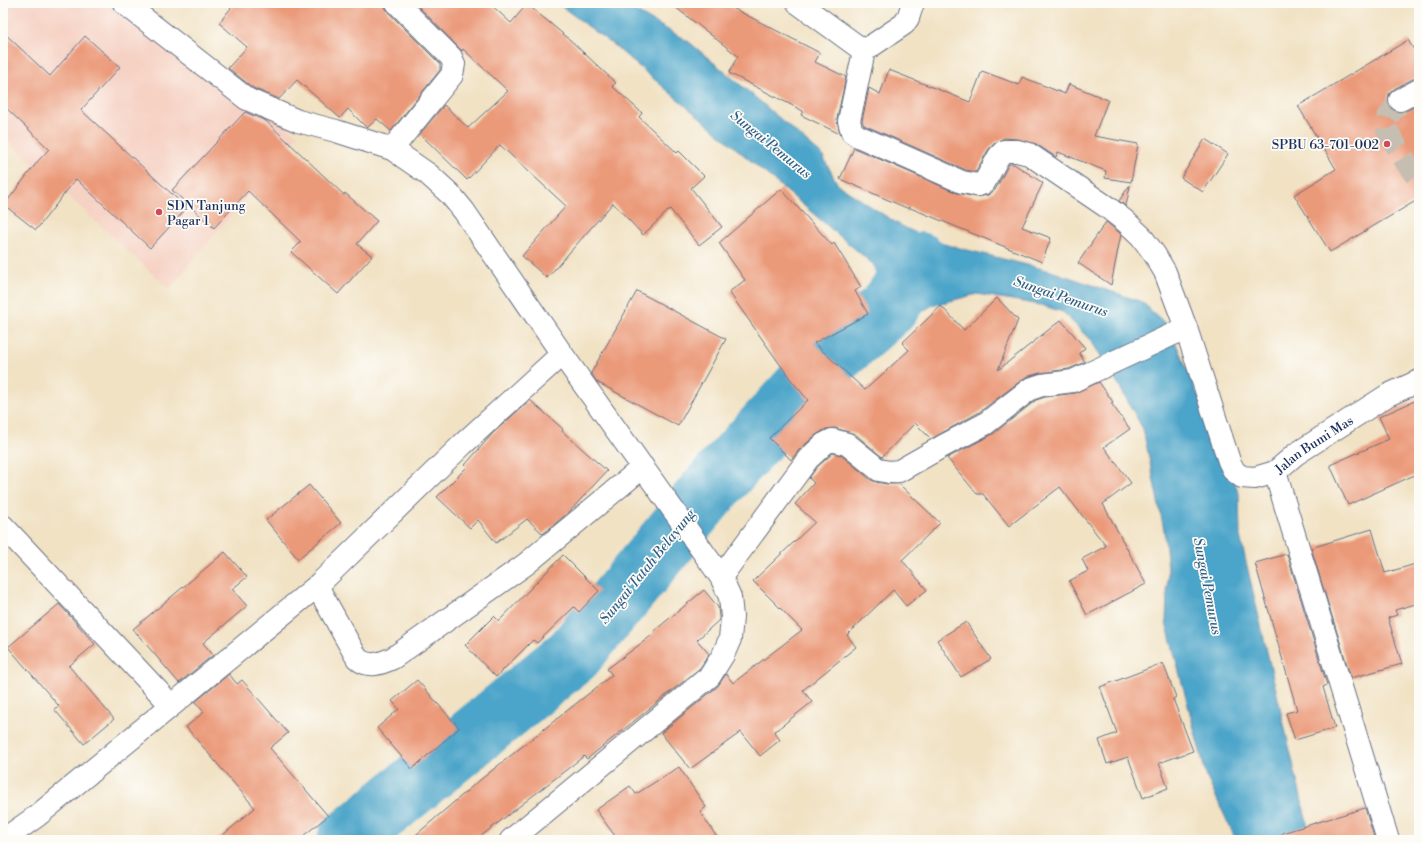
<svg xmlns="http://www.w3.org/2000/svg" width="1422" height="843" font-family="'Libre Bodoni',serif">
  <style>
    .built { fill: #f6d2c4 }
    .water { fill: #4ca4c9; stroke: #346a94 }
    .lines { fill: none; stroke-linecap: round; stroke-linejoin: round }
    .river { stroke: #4ca4c9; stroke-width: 60 }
    .building { fill: #eb9a79 }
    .minor-tunnel { stroke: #c6beb0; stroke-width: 22; stroke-dasharray: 22 11; stroke-linecap: butt }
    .minor-casing { stroke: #666e82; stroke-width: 24 }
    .minor { stroke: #fff; stroke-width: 22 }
    .poi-dot { fill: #d1495b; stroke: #fdfcf7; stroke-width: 1.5 }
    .labels { text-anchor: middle; stroke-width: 3.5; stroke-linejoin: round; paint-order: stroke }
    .poi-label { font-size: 13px; fill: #1b2f5e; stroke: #fdfcf7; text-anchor: end }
    .street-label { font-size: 13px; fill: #1b2f5e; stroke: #fdfcf7 }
    .water-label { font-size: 14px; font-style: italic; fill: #2f5e89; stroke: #fdfcf7 }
  </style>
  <rect width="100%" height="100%" fill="#fdfcf7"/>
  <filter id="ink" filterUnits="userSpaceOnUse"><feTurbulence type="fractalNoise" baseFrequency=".025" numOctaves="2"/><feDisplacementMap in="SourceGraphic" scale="8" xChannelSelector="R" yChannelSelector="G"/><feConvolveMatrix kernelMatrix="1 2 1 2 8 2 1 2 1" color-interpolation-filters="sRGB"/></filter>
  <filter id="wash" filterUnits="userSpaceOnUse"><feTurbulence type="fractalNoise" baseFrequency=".012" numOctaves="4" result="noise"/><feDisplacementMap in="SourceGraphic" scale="16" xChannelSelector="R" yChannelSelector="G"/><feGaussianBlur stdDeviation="0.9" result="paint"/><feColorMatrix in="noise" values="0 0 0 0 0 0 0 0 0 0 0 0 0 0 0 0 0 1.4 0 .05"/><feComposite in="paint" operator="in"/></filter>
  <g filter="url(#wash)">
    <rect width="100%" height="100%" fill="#f1e2c4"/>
    <path class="built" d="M 3,3 L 116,3 L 298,135 L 169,289 L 3,136 Z"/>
    <path class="water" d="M 557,3 L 621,3 L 689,42 L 755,97 L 822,155 L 838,185 L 898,224 L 932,241 L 1051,271 L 1142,302 L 1169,327 L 1239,493 L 1240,536 L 1311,840 L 1236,840 L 1207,778 L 1166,622 L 1168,568 L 1164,530 L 1143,429 L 1112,373 L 1091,341 L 1063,312 L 1041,305 L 977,294 L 931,306 L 887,335 L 874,265 L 616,47 Z"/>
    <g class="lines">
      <path class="river" d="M 347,840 L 573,655 L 713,486 L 822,366 L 889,307 L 919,262"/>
    </g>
    <g id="blocks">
      <g class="building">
        <path d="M 235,3 L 385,3 L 385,7 L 388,12 L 440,64 L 440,70 L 391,131 L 377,119 L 367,128 L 348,109 L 340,118 L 297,80 L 279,99 L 253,88 L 228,68 L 247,47 L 219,23 Z"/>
        <path d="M 415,3 L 489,3 L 511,23 L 527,4 L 569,39 L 616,83 L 612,86 L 642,113 L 639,117 L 677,153 L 679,151 L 704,176 L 691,188 L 722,227 L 699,245 L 670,209 L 643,235 L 613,203 L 547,278 L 522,256 L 566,206 L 500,145 L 467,180 L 420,134 L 444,105 L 468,128 L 508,91 L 463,49 L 462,51 Z"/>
        <path d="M 670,3 L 723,3 L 820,53 L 815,62 L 846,77 L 837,119 L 840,134 L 801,115 L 803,111 L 729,73 L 738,56 Z"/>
        <path d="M 3,32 L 50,76 L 85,36 L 120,67 L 81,110 L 187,208 L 150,248 L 76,179 L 36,230 L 4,205 L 38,161 L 49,149 L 3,105 Z"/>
        <path d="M 1408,40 L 1419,58 L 1419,78 L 1413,79 L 1394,89 L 1389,94 L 1388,100 L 1389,106 L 1394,111 L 1399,112 L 1406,111 L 1419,104 L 1419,199 L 1330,252 L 1294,195 L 1336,169 L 1298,106 Z"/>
        <path d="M 889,70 L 970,102 L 982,71 L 1019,85 L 1022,77 L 1065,94 L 1069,84 L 1108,100 L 1094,136 L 1138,144 L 1131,182 L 1105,178 L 1106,171 L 1058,152 L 1056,157 L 1036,144 L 1017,139 L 1004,138 L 996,142 L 988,150 L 976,172 L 966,170 L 864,125 L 862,121 L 869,88 L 880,94 Z"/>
        <path d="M 245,112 L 266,121 L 344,195 L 345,193 L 377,221 L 357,244 L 372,256 L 338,294 L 291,252 L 301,242 L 248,191 L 214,228 L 172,190 Z"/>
        <path d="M 1205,139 L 1228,154 L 1203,192 L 1181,178 Z"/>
        <path d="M 854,148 L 957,193 L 976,197 L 988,195 L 995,190 L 1009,164 L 1014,164 L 1043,183 L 1022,227 L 1051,238 L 1042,262 L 908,207 L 909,208 L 909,209 L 840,179 Z"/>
        <path d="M 1129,186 L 1130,186 L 1126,206 L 1119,201 Z"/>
        <path d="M 781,189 L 832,245 L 834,243 L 861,287 L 855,291 L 868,314 L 814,343 L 865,390 L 909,350 L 902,343 L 941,306 L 964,330 L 997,298 L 1018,320 L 998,370 L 1061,320 L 1085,348 L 1079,353 L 1085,362 L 1069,369 L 1040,373 L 1026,377 L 978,413 L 931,439 L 915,423 L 882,457 L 855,434 L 835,428 L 826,429 L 816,435 L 799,450 L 791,460 L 769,438 L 808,400 L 791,380 L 729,292 L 745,280 L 719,243 Z"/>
        <path d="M 1106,222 L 1121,234 L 1111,285 L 1078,263 Z"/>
        <path d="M 637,291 L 726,339 L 678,426 L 597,382 L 591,373 Z"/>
        <path d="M 1099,382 L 1113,402 L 1111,403 L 1130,429 L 1104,447 L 1131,483 L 1103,504 L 1146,584 L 1087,615 L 1069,581 L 1088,571 L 1082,559 L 1106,546 L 1060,487 L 1009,526 L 983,494 L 977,494 L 947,458 L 993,434 L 1036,400 L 1045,397 L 1075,393 Z"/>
        <path d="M 1419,399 L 1419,473 L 1348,505 L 1330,465 L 1389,439 L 1379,417 Z"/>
        <path d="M 530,400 L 563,429 L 562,431 L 607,471 L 570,511 L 543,534 L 527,519 L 496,543 L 478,520 L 470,528 L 437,497 L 467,467 L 465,465 L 493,433 Z"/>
        <path d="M 833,453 L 841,455 L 871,480 L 876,482 L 887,484 L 899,484 L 940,523 L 902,560 L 927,590 L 906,606 L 893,590 L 847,635 L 856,647 L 803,690 L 812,702 L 774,732 L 780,740 L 760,756 L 741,732 L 690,769 L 661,733 L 718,686 L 726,674 L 733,683 L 802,630 L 753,581 L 815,522 L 795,504 L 814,483 L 809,478 L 817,467 Z"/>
        <path d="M 309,485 L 341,523 L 298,559 L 266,520 Z"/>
        <path d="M 1372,529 L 1385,573 L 1419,563 L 1419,603 L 1395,610 L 1397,615 L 1388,618 L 1402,664 L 1351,678 L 1311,548 Z"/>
        <path d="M 225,552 L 247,577 L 232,589 L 247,606 L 203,643 L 213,655 L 179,683 L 133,629 Z"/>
        <path d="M 1287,554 L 1327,685 L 1323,687 L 1335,728 L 1295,740 L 1286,713 L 1297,710 L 1255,563 Z"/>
        <path d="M 563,555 L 599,591 L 579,612 L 574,607 L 537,643 L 533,640 L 496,677 L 465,645 L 494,616 L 499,621 Z"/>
        <path d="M 704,590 L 718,607 L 719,617 L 719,620 L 697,640 L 709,654 L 700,668 L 587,759 L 584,756 L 476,840 L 410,840 L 475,784 L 612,675 L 607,669 L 655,633 L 654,631 Z"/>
        <path d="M 59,604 L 95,644 L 69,666 L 114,719 L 84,744 L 54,709 L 59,706 L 8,647 Z"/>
        <path d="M 966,622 L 991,659 L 961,677 L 937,640 Z"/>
        <path d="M 1163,663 L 1176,697 L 1173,699 L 1193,751 L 1159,763 L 1168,788 L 1143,798 L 1128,757 L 1107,764 L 1099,740 L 1117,733 L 1100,687 Z"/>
        <path d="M 229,674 L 237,684 L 242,680 L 288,733 L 270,748 L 328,816 L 298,840 L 217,840 L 255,808 L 186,727 L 204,712 L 195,702 Z"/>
        <path d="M 417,680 L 459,728 L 412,769 L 377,728 L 399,709 L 392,701 Z"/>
        <path d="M 679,767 L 706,807 L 700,812 L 719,840 L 618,840 L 596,810 L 630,786 L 636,794 Z"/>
        <path d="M 1365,808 L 1375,840 L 1283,840 L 1282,833 Z"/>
      </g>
    </g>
  </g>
  <g filter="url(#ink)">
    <use href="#blocks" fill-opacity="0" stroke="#666e82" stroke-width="1"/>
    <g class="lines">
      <path class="minor-tunnel" d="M 1400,100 L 1388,117 L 1387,130 L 1407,164 L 1419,180"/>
      <g class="minor-casing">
        <g id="minor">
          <path d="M 124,3 L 247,99 L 298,121 L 336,131 L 392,149 L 428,174 L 450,194 L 464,211 L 562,354 L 721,577 L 730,597 L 732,617 L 730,639 L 723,655 L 710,676 L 511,840"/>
          <path d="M 798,3 L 864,51"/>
          <path id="s1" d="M 913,3 L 908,18 L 904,24 L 864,51 L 849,121 L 852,132 L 858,136 L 962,182 L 978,185 L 984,183 L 999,156 L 1004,151 L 1017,151 L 1029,154 L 1107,207 L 1125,221 L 1141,236 L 1155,255 L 1165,272 L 1186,328 L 1229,461 L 1234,471 L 1242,477 L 1255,478 L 1275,472 L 1296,454 L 1388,395 L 1419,381"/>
          <path d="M 1400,100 L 1419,90"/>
          <path d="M 392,149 L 452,75 L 454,64 L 451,57 L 397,3"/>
          <path d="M 1275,472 L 1388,840"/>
          <path d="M 3,526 L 171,705"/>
          <path d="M 721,577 L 808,459 L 824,444 L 832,440 L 847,444 L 879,470 L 889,472 L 899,471 L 943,446 L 985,424 L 1030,389 L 1042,385 L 1073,381 L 1186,328"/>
          <path d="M 317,586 L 357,658 C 368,669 382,663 393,658 L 526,564 L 643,467"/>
          <path d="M 3,840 L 37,816 L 317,586 L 463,444 L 562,354"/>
        </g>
      </g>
      <use href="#minor" class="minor"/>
    </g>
  </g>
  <g class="poi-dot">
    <circle cx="1387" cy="144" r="4"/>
    <circle cx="159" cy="212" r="4"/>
  </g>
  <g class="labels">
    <g class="poi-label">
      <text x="1379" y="149">SPBU 63-701-002</text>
      <text x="167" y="210" text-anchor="start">SDN Tanjung<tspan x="167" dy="15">Pagar 1</tspan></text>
    </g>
    <g class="street-label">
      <text dy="5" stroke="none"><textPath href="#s1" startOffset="846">Jalan Bumi Mas</textPath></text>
    </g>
    <g class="water-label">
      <text transform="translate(771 144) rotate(39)" y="5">Sungai Pemurus</text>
      <text transform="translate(1061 296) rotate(19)" y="5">Sungai Pemurus</text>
      <text transform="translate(647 566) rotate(-51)" y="5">Sungai Tatah Belayung</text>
      <text transform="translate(1208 586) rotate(79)" y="5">Sungai Pemurus</text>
    </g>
  </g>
  <rect width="1422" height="843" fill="none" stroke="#fdfcf7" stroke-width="16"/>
</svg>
